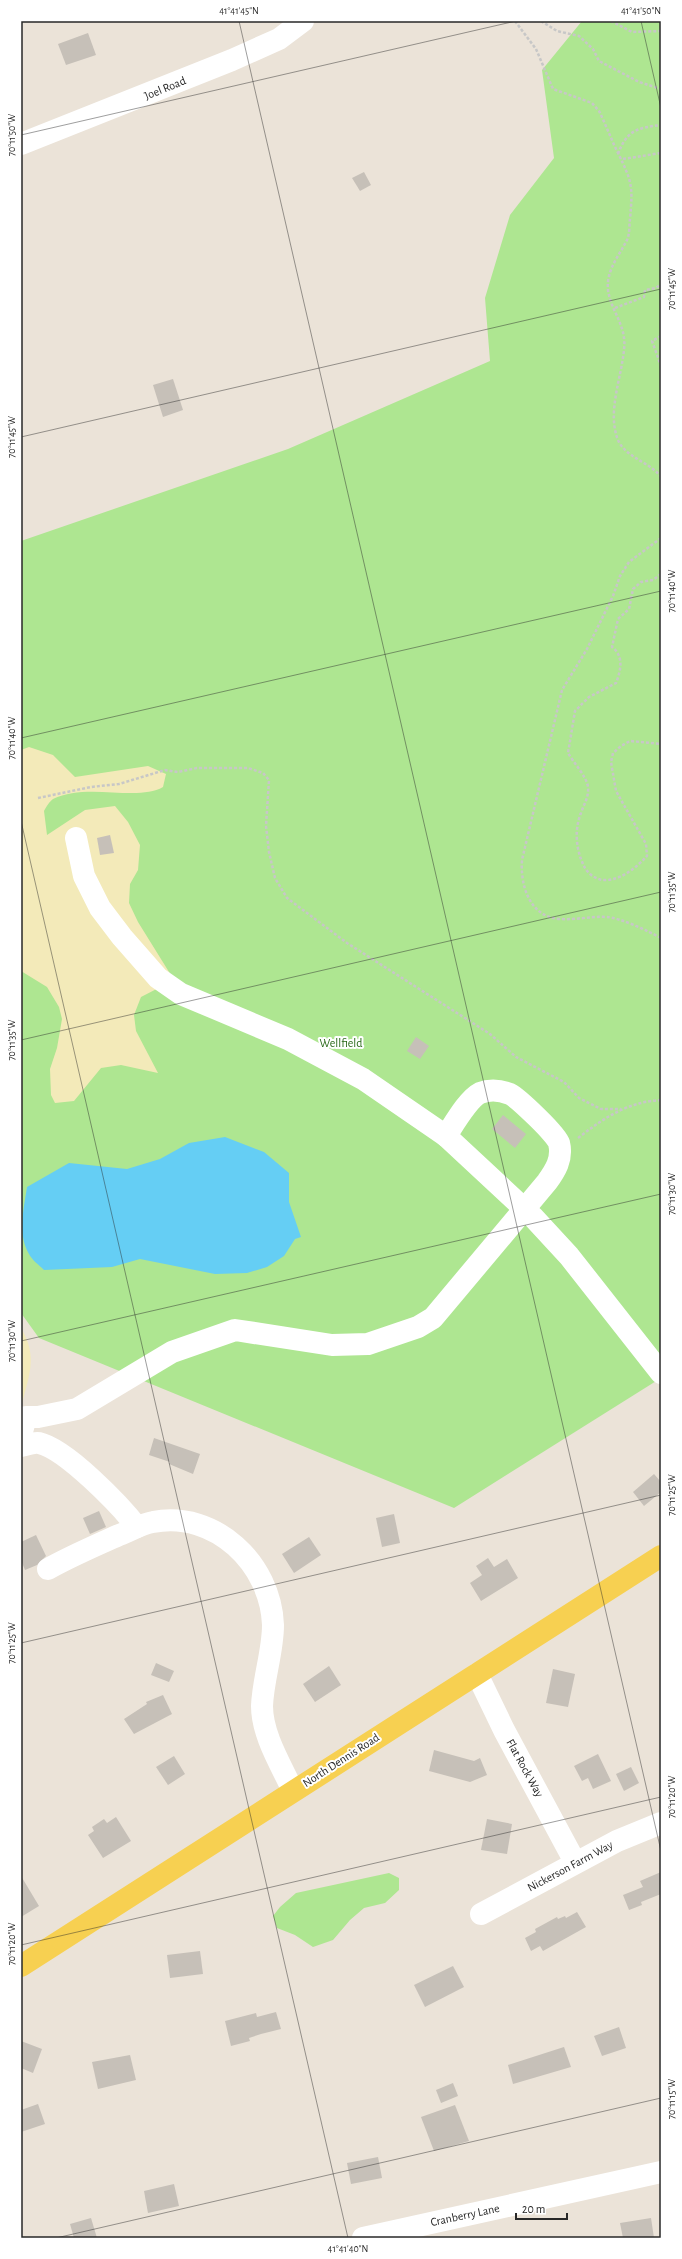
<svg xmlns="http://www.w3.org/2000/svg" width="682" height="2259" font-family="'Alegreya Sans',sans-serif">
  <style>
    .green { fill: #aee691 }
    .sand { fill: #f3eab9 }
    .water { fill: #65cef4 }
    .building { fill: #c6c0b8 }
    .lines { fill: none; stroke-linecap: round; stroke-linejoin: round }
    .path { stroke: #c7c7c7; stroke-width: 2.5; stroke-dasharray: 3 2; stroke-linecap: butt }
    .minor { stroke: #fff; stroke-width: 22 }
    .major { stroke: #f7d051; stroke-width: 22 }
    .ticks { fill: none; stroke: #282828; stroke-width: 1; stroke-opacity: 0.45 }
    .labels { text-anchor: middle; stroke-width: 4; stroke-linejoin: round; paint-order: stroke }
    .street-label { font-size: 12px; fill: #282828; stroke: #fff }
    .park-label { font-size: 12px; fill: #276716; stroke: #fff }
    .neatline { fill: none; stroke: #282828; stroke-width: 1.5 }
    .ticks-label { font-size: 10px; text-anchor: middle; fill: #282828 }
  </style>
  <rect width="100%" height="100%" fill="#ebe3d8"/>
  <g class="green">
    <path d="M 582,21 L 661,21 L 661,1378 L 454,1508 L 39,1338 L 21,1313 L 21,541 L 288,449 L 490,361 L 485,298 L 510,215 L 554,158 L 542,70 Z"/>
    <path d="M 389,1873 L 399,1878 L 399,1890 L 385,1903 L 364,1908 L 350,1920 L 333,1940 L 313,1947 L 295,1935 L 277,1928 L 273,1916 L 280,1907 L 296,1893 Z"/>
  </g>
  <g class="sand">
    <path d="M 29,747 L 53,755 L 75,777 L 148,766 L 166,774 L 163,787 C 137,802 87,782 53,799 C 50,801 46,807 44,811 L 47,835 L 85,810 L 115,806 L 128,822 L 140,845 L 138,870 L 130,884 L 129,903 L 138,922 L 174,980 L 141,997 L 134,1015 L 136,1031 L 158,1073 L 121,1065 L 101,1068 L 74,1101 L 55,1103 L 51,1095 L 50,1069 L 57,1048 L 62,1019 L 59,1007 L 47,987 L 21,971 L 21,750 Z"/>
    <path d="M 21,1328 C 39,1358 28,1377 21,1408 Z"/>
  </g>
  <path class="water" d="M 225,1137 L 264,1152 L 289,1173 L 289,1202 L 301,1237 L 295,1239 L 284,1256 L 267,1267 L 247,1273 L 215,1274 L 140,1259 L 112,1267 L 44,1270 C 39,1265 32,1260 29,1254 C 17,1234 24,1208 27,1187 L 69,1163 L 127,1169 L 160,1159 L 189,1143 Z"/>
  <g class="building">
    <path d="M 88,33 L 96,55 L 66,65 L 58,44 Z"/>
    <path d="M 364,172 L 371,185 L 360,191 L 352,178 Z"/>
    <path d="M 173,379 L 183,410 L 163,417 L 153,385 Z"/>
    <path d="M 110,835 L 114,853 L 100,855 L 97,838 Z"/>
    <path d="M 416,1037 L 429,1046 L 420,1059 L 407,1051 Z"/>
    <path d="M 503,1115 L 526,1134 L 515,1148 L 492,1129 Z"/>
    <path d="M 154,1438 L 200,1454 L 193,1474 L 169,1464 L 170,1462 L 149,1455 Z"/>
    <path d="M 654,1474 L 661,1482 L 661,1492 L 644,1506 L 633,1492 Z"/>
    <path d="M 99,1511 L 106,1527 L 90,1534 L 83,1518 Z"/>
    <path d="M 394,1514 L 400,1543 L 382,1547 L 376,1518 Z"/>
    <path d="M 36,1535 L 46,1556 L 37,1565 L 25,1570 L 21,1560 L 21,1542 Z"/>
    <path d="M 309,1537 L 321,1555 L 294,1573 L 282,1554 Z"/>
    <path d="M 488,1558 L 494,1567 L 507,1559 L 518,1578 L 481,1601 L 470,1583 L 482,1575 L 476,1566 Z"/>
    <path d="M 156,1663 L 174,1671 L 169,1682 L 151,1675 Z"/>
    <path d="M 329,1666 L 341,1685 L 315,1702 L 303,1684 Z"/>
    <path d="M 553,1669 L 575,1674 L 568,1707 L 546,1703 Z"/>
    <path d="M 163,1695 L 172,1714 L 134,1734 L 124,1719 L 147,1704 L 146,1702 Z"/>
    <path d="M 434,1750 L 474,1761 L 480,1758 L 487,1775 L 470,1782 L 429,1771 Z"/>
    <path d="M 598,1754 L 611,1781 L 593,1789 L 588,1778 L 582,1781 L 574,1766 Z"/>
    <path d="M 174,1756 L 185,1774 L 168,1785 L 156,1767 Z"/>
    <path d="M 631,1767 L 639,1783 L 624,1791 L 616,1774 Z"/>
    <path d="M 116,1817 L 131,1841 L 103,1858 L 88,1835 L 94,1831 L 92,1827 L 104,1819 L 107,1823 Z"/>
    <path d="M 487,1819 L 512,1824 L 507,1854 L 481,1850 Z"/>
    <path d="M 661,1872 L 661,1894 L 641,1902 L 642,1905 L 629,1910 L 623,1895 L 643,1887 L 640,1881 Z"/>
    <path d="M 21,1876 L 39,1906 L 21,1917 Z"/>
    <path d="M 577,1912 L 586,1927 L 543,1951 L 540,1946 L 531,1951 L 525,1938 L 536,1932 L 535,1929 L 557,1917 L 558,1919 L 565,1916 L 566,1918 Z"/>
    <path d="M 200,1951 L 203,1974 L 170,1978 L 167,1955 Z"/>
    <path d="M 453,1966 L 464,1987 L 425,2007 L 414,1985 Z"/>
    <path d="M 276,2012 L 281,2029 L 261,2034 L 249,2038 L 250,2041 L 231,2046 L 225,2021 L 256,2013 L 257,2017 Z"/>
    <path d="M 619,2027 L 626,2048 L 602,2056 L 594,2036 Z"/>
    <path d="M 21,2041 L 42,2049 L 33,2073 L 21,2068 Z"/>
    <path d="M 564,2047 L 571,2067 L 513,2084 L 508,2065 Z"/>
    <path d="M 130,2055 L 136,2080 L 98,2089 L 92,2062 Z"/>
    <path d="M 453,2083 L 458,2096 L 441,2103 L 436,2090 Z"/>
    <path d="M 38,2104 L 45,2124 L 21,2132 L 21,2110 Z"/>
    <path d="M 455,2105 L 469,2141 L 434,2151 L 421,2117 Z"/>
    <path d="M 378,2157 L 382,2178 L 351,2184 L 347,2163 Z"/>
    <path d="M 174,2184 L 179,2206 L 148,2213 L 144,2191 Z"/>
    <path d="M 91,2218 L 97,2238 L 74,2238 L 70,2224 Z"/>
    <path d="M 651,2218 L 654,2238 L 623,2238 L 620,2223 Z"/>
  </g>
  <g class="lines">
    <g class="path">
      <path d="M 515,21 L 536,49 L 553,89 L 592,103 L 599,111 C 606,125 611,139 618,153 C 632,182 633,185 630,219 C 629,225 630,234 627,240 C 619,256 606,270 608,290 C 611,312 627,325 624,350 C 621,379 607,413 618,440 C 626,458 650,462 661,477"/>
      <path d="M 541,21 L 557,31 L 579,36 L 593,49 L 599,61 L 639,82 L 661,89"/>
      <path d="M 611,21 L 632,32 L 661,31"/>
      <path d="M 618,154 C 627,130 637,128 661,125"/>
      <path d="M 623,159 L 661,153"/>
      <path d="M 615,308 L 644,297 L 645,290 L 656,288 L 661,284"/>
      <path d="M 661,336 L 652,341 L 661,366"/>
      <path d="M 661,538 L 629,562 L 620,576 L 613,596 L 587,649 L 562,690 L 522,860 C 520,886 530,918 561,919 C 576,920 591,916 607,917 C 621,918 648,931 661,938"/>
      <path d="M 661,574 L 653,580 L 641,582 L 633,589 L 629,609 L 618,619 L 612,647 C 624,656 621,670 616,683 L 589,697 L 575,711 L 568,753 C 573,762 587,777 588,787 C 589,797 584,804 581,813 C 574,830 576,850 584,866 C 587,873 595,879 603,880 C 620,881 636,868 647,856 L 646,844 L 616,791 L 611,762 L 613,753 L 621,746 L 630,741 L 661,744"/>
      <path d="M 38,798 L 91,787 L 119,784 L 165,770 L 178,772 L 197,768 L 248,768 L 263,773 L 269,780 L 266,826 L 269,852 L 275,878 L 287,898 L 347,943 L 490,1034 L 516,1057 L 564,1082 L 579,1098 L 601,1109 L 621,1109"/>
      <path d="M 661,809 L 661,816"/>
      <path d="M 578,1138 C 604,1118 627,1102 661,1100"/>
    </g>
    <g class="minor">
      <path d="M 21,144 L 232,60 L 279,39 L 303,21"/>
      <path d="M 76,838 L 84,876 L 100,908 L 122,937 L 158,978 L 181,994 L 288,1039 L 363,1079 L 446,1136 L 533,1217 L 569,1256 L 661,1373"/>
      <path d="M 21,1435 L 26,1417 L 38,1417 L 77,1409 L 172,1352 L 235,1330 L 332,1345 L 368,1344 L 418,1327 L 433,1318 L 547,1182 C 555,1171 563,1159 559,1143 C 557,1135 518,1098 510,1094 C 500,1090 490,1089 480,1093 C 468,1099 454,1124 446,1136"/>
      <path d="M 21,1446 C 26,1445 34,1442 39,1443 C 66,1449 120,1505 137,1527"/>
      <path d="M 48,1569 C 71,1556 95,1546 119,1535 C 130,1531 141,1524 153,1522 C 215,1510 271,1564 273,1625 C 273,1652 263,1679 262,1706 C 262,1735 281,1765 293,1791"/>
      <path d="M 477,1674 L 504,1730 L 575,1862"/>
      <path d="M 481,1914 L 617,1841 L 661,1823"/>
      <path d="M 363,2238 L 661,2172"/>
    </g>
    <path class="major" d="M 21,1966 L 661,1556"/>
  </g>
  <path class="ticks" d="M 239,21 L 661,1851M 641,21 L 661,108M 21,135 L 516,21M 21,437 L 661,289M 21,738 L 661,591M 21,821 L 348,2238M 21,1040 L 661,892M 21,1341 L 661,1194M 21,1643 L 661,1495M 21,1945 L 661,1797M 56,2238 L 661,2098"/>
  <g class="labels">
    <g class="street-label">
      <text transform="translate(165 88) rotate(-22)" y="4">Joel Road</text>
      <text transform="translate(341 1760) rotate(-33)" y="4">North Dennis Road</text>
      <text transform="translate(525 1768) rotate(61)" y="4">Flat Rock Way</text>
      <text transform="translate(570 1866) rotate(-28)" y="4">Nickerson Farm Way</text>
      <text transform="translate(465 2215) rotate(-12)" y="4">Cranberry Lane</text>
    </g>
    <g class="park-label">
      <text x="341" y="1047">Wellfield</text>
    </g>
  </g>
  <rect width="682" height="2259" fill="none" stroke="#ffffff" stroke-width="44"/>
  <path d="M516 2213v6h51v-6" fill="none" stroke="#282828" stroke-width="2"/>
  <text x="522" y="2213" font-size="12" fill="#282828" stroke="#ffffff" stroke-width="3" paint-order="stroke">20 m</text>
  <rect x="22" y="22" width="638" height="2215" class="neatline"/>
  <g class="ticks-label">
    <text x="239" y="14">41°41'45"N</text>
    <text x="641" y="14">41°41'50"N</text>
    <text transform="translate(11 135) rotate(-90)" y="4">70°11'50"W</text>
    <text transform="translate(671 289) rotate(-90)" y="4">70°11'45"W</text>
    <text transform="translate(11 437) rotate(-90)" y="4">70°11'45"W</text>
    <text transform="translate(671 591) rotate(-90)" y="4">70°11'40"W</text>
    <text transform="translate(11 738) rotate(-90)" y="4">70°11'40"W</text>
    <text transform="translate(671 892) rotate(-90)" y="4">70°11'35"W</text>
    <text transform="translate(11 1040) rotate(-90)" y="4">70°11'35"W</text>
    <text transform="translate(671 1194) rotate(-90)" y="4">70°11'30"W</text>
    <text transform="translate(11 1341) rotate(-90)" y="4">70°11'30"W</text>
    <text transform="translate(671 1495) rotate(-90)" y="4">70°11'25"W</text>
    <text transform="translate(11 1643) rotate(-90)" y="4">70°11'25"W</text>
    <text transform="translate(671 1797) rotate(-90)" y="4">70°11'20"W</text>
    <text transform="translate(11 1944) rotate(-90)" y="4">70°11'20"W</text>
    <text transform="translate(671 2099) rotate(-90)" y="4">70°11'15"W</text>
    <text x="348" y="2252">41°41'40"N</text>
  </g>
</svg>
